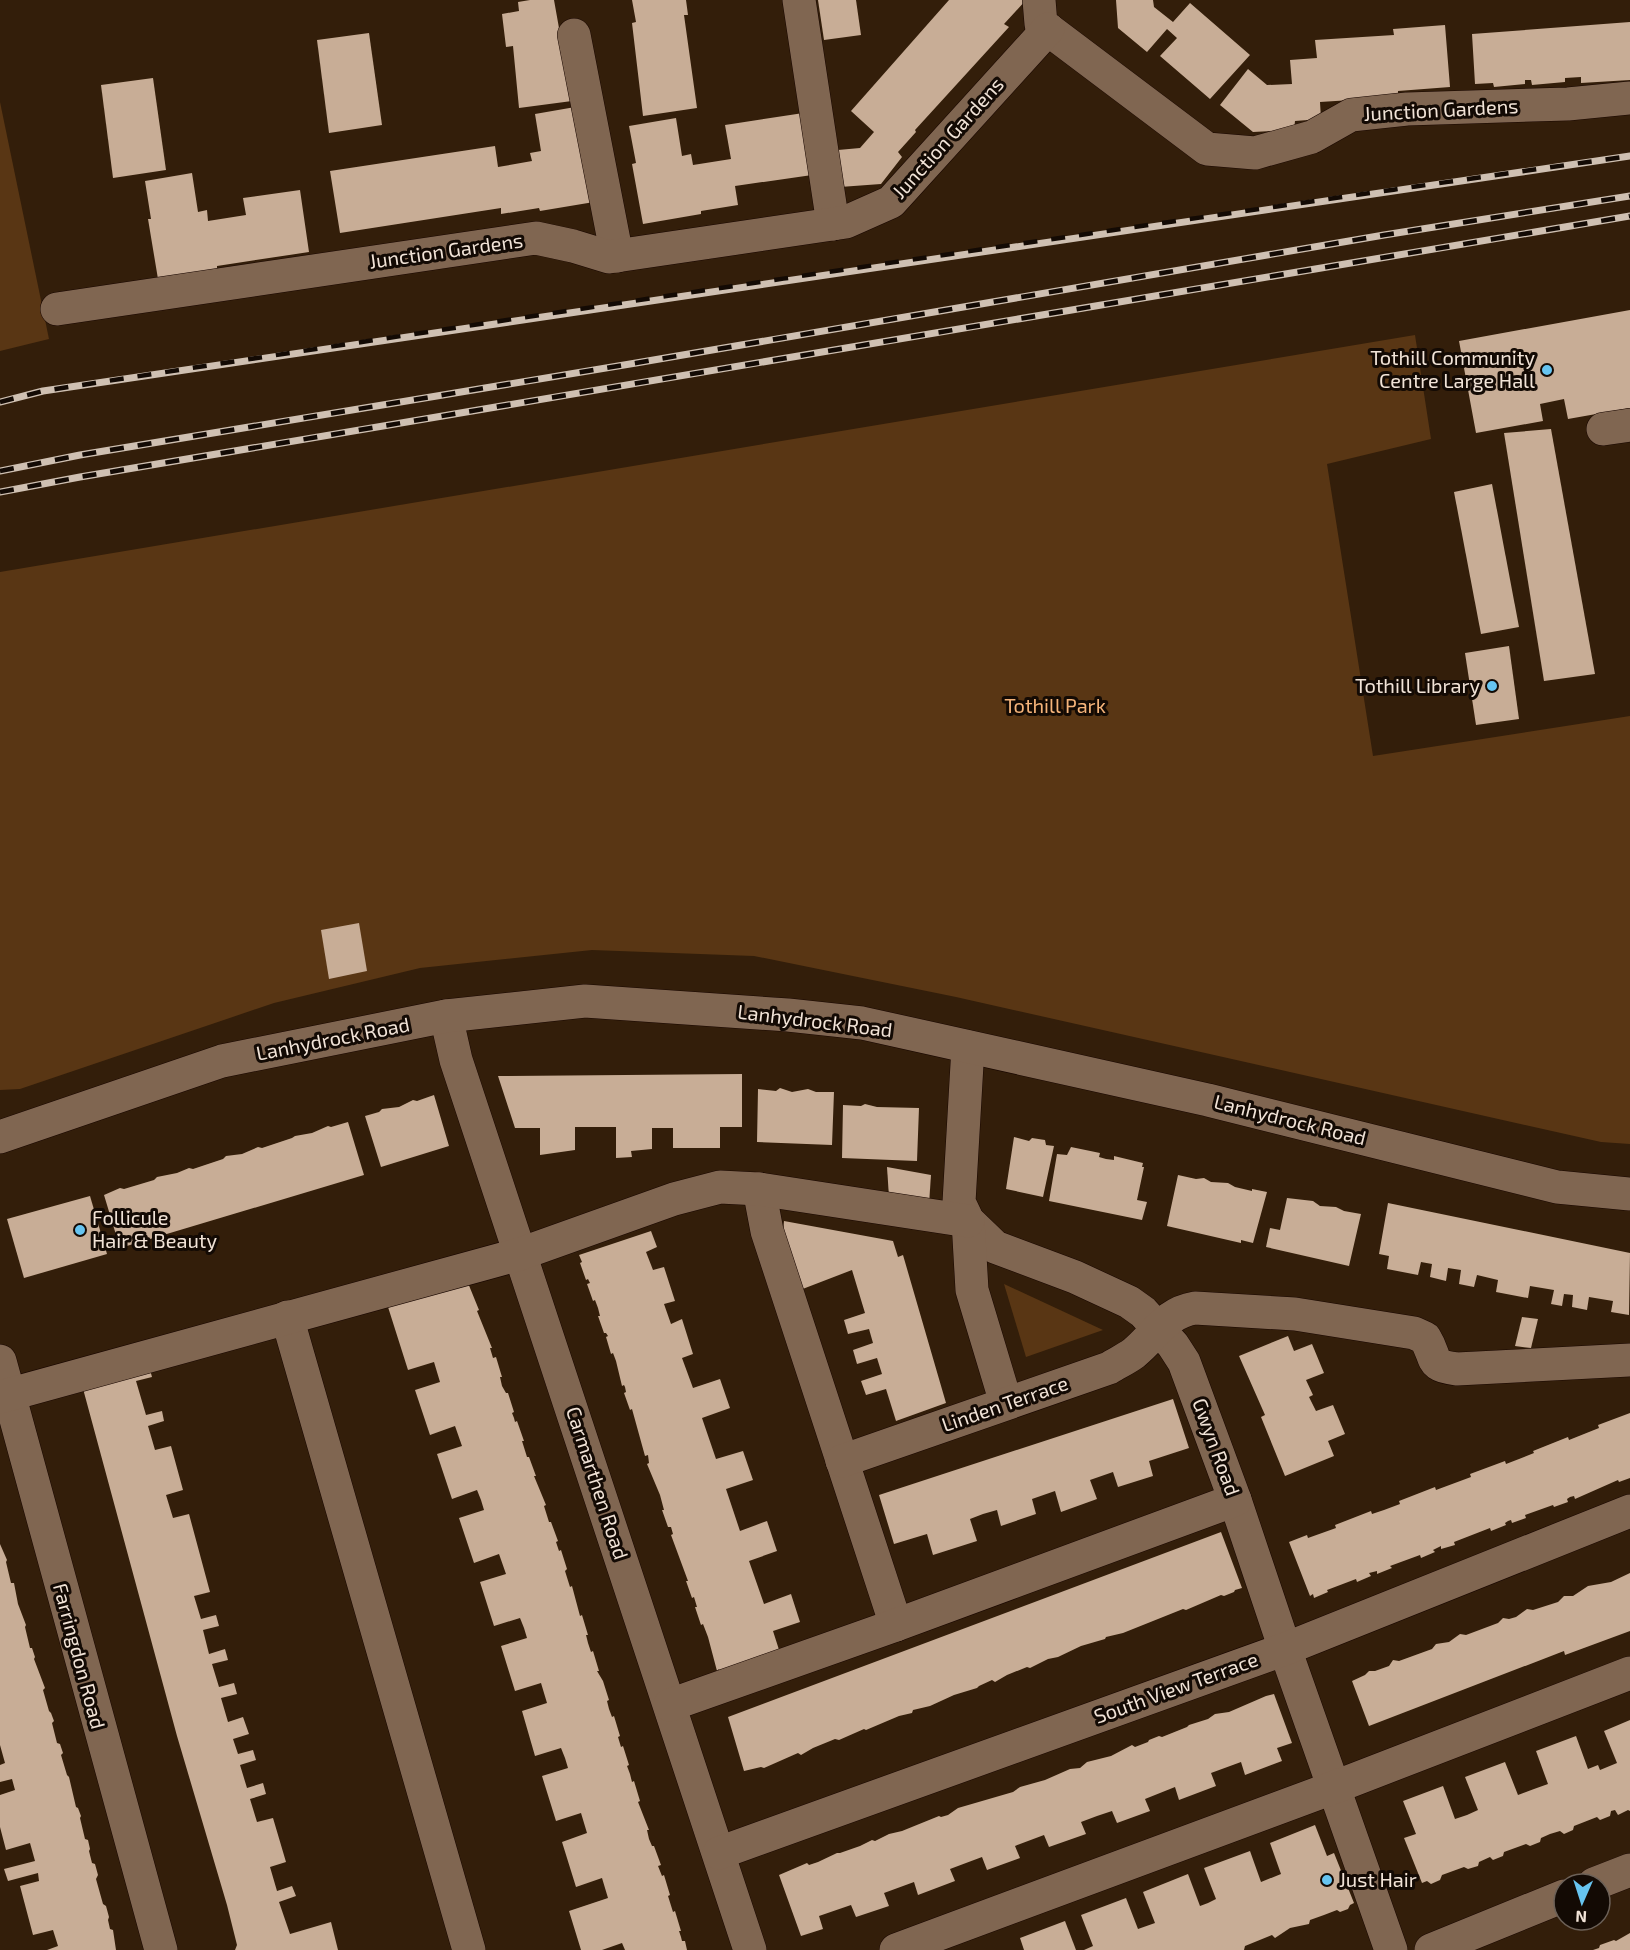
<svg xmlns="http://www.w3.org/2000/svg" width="1630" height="1950" font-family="'Exo 2',sans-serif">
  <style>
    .green { fill: #593614 }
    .building { fill: #c8ad96 }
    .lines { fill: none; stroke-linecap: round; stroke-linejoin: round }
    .minor-casing { stroke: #190700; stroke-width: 34 }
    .minor { stroke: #806651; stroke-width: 33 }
    .rail-casing { stroke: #cfc0b2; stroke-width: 7 }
    .rail { stroke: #130a04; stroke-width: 4.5; stroke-dasharray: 14; stroke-linecap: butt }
    .poi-dot { fill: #67c4f0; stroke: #130a04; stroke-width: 2 }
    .labels { text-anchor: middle; stroke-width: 6; stroke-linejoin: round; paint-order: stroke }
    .street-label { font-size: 20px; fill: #f1e3d7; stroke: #130a04 }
    .poi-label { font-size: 20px; fill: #f1e3d7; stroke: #130a04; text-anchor: end }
    .park-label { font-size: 20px; fill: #f6b47a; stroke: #130a04 }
  </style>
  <rect width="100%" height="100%" fill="#331e0a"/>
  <g class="green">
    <path d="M 0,102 L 49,339 L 0,351 Z"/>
    <path d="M 1415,335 L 1431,439 L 1327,464 L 1373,756 L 1630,716 L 1630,1144 L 1601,1142 L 956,997 L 754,956 L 592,950 L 420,968 L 274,1003 L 20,1089 L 0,1090 L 0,572 Z"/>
    <path d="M 1004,1284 L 1103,1330 L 1026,1357 Z"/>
  </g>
  <g class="building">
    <path d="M 530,0 L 554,0 L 572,101 L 519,108 L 513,46 L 506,47 L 502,14 L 519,11 L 518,2 Z"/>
    <path d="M 632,0 L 686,0 L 688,15 L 684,15 L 697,108 L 643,116 L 632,23 L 636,22 Z"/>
    <path d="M 818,0 L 856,0 L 861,35 L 824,40 Z"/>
    <path d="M 949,0 L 1026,0 L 1004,24 L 1009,27 L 915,130 L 916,132 L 898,152 L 902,157 L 881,184 L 840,187 L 838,150 L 860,148 L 874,132 L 851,111 Z"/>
    <path d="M 1116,0 L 1153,0 L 1154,7 L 1173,22 L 1190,3 L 1250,55 L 1210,99 L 1160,56 L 1177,38 L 1167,29 L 1147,52 L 1118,28 Z"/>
    <path d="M 1630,22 L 1630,80 L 1581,83 L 1581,77 L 1565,78 L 1565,82 L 1532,85 L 1531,80 L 1525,80 L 1525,84 L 1494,87 L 1493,83 L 1475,84 L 1472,34 Z"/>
    <path d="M 1445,25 L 1450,87 L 1398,91 L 1398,97 L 1320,102 L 1321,119 L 1295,121 L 1294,130 L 1253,132 L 1220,105 L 1248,69 L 1267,85 L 1292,84 L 1290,60 L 1317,58 L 1315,40 L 1394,35 L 1393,29 Z"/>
    <path d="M 369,33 L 382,125 L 329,133 L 317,40 Z"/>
    <path d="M 153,78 L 166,170 L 113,178 L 101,85 Z"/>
    <path d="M 581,106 L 600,201 L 540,211 L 539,208 L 501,214 L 501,208 L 340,233 L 330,171 L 495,146 L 498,167 L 532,161 L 530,153 L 541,151 L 535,114 Z"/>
    <path d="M 810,112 L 819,174 L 735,186 L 738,205 L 701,211 L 701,214 L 643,224 L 632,164 L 636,163 L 629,126 L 676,118 L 682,156 L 691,154 L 693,165 L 731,159 L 725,125 Z"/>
    <path d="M 192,173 L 198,212 L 207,210 L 208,221 L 246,215 L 243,198 L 300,190 L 309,252 L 217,266 L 217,269 L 158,279 L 148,219 L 151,219 L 145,181 Z"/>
    <path d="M 1630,310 L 1630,408 L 1568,419 L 1564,399 L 1540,404 L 1543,421 L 1476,433 L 1459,341 Z"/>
    <path d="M 1551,429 L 1595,674 L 1544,681 L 1504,433 Z"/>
    <path d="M 1492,484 L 1519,627 L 1481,634 L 1454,492 Z"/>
    <path d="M 1509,646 L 1519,719 L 1476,725 L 1465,653 Z"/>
    <path d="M 359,923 L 367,971 L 329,979 L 321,930 Z"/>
    <path d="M 742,1074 L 742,1127 L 720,1127 L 720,1148 L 673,1148 L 673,1128 L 652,1128 L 652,1149 L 631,1151 L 632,1157 L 616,1158 L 616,1127 L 575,1127 L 575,1150 L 540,1155 L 540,1128 L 515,1128 L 498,1076 Z"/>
    <path d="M 780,1088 L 792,1092 L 808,1089 L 816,1092 L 834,1092 L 832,1145 L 757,1142 L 758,1089 L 776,1091 Z"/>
    <path d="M 434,1095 L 449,1146 L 381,1167 L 365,1116 L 379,1112 L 382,1109 L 399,1107 L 413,1100 L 417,1101 Z"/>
    <path d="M 865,1104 L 877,1107 L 919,1108 L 917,1161 L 842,1158 L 843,1105 L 861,1106 Z"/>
    <path d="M 348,1122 L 364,1175 L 120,1248 L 104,1195 L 120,1188 L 124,1189 L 154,1180 L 157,1177 L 177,1173 L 189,1168 L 193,1169 L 223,1159 L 226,1156 L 242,1154 L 258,1147 L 262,1148 L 292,1138 L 295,1136 L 312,1133 L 328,1126 L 331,1127 Z"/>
    <path d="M 1014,1137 L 1029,1141 L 1032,1138 L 1045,1140 L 1046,1145 L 1054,1146 L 1043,1197 L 1006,1189 Z"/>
    <path d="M 1071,1147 L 1100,1153 L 1099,1157 L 1106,1159 L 1114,1160 L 1114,1156 L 1143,1163 L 1142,1167 L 1144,1167 L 1137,1200 L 1147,1202 L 1142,1220 L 1049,1201 L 1057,1154 L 1067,1155 Z"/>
    <path d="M 887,1167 L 931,1175 L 929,1204 L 889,1197 Z"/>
    <path d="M 1178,1175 L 1196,1179 L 1204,1178 L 1211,1182 L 1228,1183 L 1235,1187 L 1252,1191 L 1252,1189 L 1267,1192 L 1253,1243 L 1241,1240 L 1241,1243 L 1167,1226 Z"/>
    <path d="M 90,1196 L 107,1254 L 24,1278 L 7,1219 Z"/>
    <path d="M 1287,1198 L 1313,1201 L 1320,1206 L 1336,1207 L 1344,1211 L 1361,1214 L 1349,1266 L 1266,1247 L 1270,1228 L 1280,1230 Z"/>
    <path d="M 1388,1203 L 1630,1253 L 1629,1315 L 1611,1312 L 1613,1301 L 1589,1297 L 1587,1310 L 1572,1307 L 1573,1295 L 1564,1294 L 1562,1306 L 1551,1304 L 1554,1290 L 1530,1286 L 1528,1298 L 1496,1292 L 1498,1280 L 1477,1275 L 1474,1287 L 1459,1284 L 1461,1270 L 1448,1268 L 1446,1281 L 1430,1277 L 1432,1264 L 1421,1262 L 1418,1275 L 1387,1269 L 1389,1256 L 1379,1254 Z"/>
    <path d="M 784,1221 L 893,1241 L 898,1257 L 903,1255 L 946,1403 L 896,1421 L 886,1389 L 866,1395 L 861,1381 L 882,1374 L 877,1358 L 857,1364 L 853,1350 L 873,1343 L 869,1329 L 848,1334 L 844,1320 L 865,1313 L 852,1270 L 800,1290 L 782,1246 Z"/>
    <path d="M 651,1231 L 657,1247 L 646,1252 L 653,1270 L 664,1267 L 675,1301 L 664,1304 L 671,1324 L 682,1319 L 693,1354 L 682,1358 L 693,1388 L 720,1379 L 730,1408 L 702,1418 L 716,1459 L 743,1451 L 753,1480 L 726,1489 L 740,1531 L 767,1521 L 777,1551 L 749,1561 L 764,1604 L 791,1594 L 800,1622 L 773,1631 L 781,1656 L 721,1676 L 719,1669 L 717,1671 L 708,1637 L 703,1624 L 701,1625 L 695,1607 L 697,1607 L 694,1597 L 692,1598 L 686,1581 L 688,1581 L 671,1535 L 673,1534 L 671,1527 L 668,1527 L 662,1510 L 664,1510 L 660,1495 L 647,1464 L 649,1463 L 648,1455 L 645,1456 L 632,1409 L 630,1410 L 624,1393 L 626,1392 L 625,1387 L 624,1385 L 622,1386 L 616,1361 L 613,1353 L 611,1354 L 606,1337 L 608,1336 L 606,1333 L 604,1333 L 598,1316 L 600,1316 L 598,1308 L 595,1300 L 593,1301 L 587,1284 L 590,1283 L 588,1279 L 586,1280 L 580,1263 L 582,1262 L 579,1255 Z"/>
    <path d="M 468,1283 L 479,1310 L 477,1311 L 492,1348 L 490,1348 L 493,1358 L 496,1357 L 502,1377 L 500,1377 L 502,1386 L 506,1393 L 508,1393 L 514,1412 L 512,1413 L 514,1418 L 515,1422 L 517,1421 L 524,1441 L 522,1441 L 527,1457 L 529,1457 L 536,1476 L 534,1476 L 546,1505 L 544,1506 L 549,1522 L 551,1522 L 558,1541 L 556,1542 L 559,1551 L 561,1550 L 567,1569 L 565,1571 L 570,1587 L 572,1586 L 580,1616 L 582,1615 L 588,1635 L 586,1635 L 588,1643 L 591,1652 L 593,1651 L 599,1671 L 597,1671 L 603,1681 L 609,1700 L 607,1701 L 609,1709 L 612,1717 L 614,1716 L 620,1736 L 618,1737 L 621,1747 L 623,1746 L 629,1765 L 627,1766 L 630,1774 L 632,1782 L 634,1781 L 640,1801 L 638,1802 L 649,1830 L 647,1830 L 649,1839 L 652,1846 L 654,1846 L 661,1865 L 658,1866 L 662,1876 L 664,1875 L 670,1895 L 668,1896 L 673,1912 L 675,1911 L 681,1931 L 679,1931 L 681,1937 L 682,1941 L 685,1941 L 687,1950 L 625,1950 L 622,1943 L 602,1950 L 581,1950 L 569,1911 L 608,1898 L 602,1878 L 576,1887 L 562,1842 L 587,1833 L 581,1813 L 556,1821 L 542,1776 L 568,1768 L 565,1758 L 561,1748 L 535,1756 L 522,1711 L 547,1703 L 541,1683 L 515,1691 L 501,1646 L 527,1638 L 524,1628 L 520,1618 L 494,1626 L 480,1582 L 506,1574 L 499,1554 L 474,1563 L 459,1518 L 484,1510 L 481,1500 L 477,1490 L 452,1499 L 437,1454 L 462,1446 L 455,1426 L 430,1435 L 415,1390 L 440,1382 L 434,1362 L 408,1370 L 388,1307 Z"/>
    <path d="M 1522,1317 L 1538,1319 L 1531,1348 L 1515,1346 Z"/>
    <path d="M 1288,1336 L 1294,1351 L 1312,1344 L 1324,1373 L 1306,1380 L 1313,1395 L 1309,1397 L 1316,1411 L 1333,1405 L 1345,1434 L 1328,1441 L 1334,1456 L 1285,1476 L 1261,1417 L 1265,1415 L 1239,1356 Z"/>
    <path d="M 149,1366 L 152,1377 L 136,1381 L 146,1415 L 162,1411 L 164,1421 L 148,1426 L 155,1450 L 171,1446 L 183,1490 L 166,1495 L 173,1518 L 189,1514 L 210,1592 L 194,1596 L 201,1619 L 216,1615 L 219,1626 L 203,1630 L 209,1654 L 225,1649 L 228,1660 L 212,1664 L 219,1687 L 234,1683 L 237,1694 L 221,1698 L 228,1722 L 243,1717 L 249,1734 L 233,1739 L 238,1754 L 253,1750 L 256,1760 L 240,1765 L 247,1788 L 263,1783 L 266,1794 L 250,1799 L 257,1822 L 273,1818 L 286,1862 L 270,1867 L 277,1891 L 292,1886 L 296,1896 L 279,1902 L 290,1934 L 331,1922 L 338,1950 L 235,1950 L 237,1945 L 227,1905 L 177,1736 L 82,1385 Z"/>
    <path d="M 1173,1399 L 1189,1448 L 1149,1461 L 1153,1476 L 1118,1487 L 1113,1472 L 1090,1480 L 1097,1499 L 1061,1512 L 1055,1491 L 1032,1499 L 1036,1514 L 1001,1526 L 997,1510 L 983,1514 L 970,1519 L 977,1541 L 933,1555 L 927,1534 L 894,1544 L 879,1495 Z"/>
    <path d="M 1630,1413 L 1630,1478 L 1619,1482 L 1618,1480 L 1575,1499 L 1574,1496 L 1570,1497 L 1567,1499 L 1568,1502 L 1554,1507 L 1553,1505 L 1525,1515 L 1526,1518 L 1512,1523 L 1511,1520 L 1508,1521 L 1505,1523 L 1506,1525 L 1491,1531 L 1490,1528 L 1454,1542 L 1455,1545 L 1441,1549 L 1441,1546 L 1433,1550 L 1435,1552 L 1421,1558 L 1420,1555 L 1390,1566 L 1392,1568 L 1377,1574 L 1377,1571 L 1369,1573 L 1371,1576 L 1357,1582 L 1356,1579 L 1327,1590 L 1328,1592 L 1314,1598 L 1313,1594 L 1310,1596 L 1289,1542 L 1307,1535 L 1308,1538 L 1336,1528 L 1335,1525 L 1371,1511 L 1372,1514 L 1384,1510 L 1400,1504 L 1399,1501 L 1435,1487 L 1436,1490 L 1471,1477 L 1470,1474 L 1505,1461 L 1506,1464 L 1519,1459 L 1534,1453 L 1533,1451 L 1568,1437 L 1569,1440 L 1599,1428 L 1598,1425 Z"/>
    <path d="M 1221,1532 L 1242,1588 L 1235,1590 L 1234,1592 L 1224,1596 L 1221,1595 L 1186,1610 L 1183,1609 L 1123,1633 L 1106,1637 L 1105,1639 L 1081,1646 L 1058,1657 L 1048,1659 L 1030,1668 L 1027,1667 L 1007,1675 L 995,1682 L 992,1680 L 979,1686 L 977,1688 L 954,1695 L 930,1706 L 913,1710 L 912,1713 L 899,1716 L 866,1730 L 864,1729 L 839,1740 L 835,1739 L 813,1748 L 801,1755 L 798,1753 L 764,1768 L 761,1767 L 744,1771 L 728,1717 Z"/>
    <path d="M 0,1544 L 7,1560 L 6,1562 L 11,1583 L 14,1583 L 18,1604 L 26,1625 L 25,1627 L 30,1648 L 32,1648 L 35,1657 L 34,1659 L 45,1688 L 43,1690 L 49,1711 L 51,1713 L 54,1721 L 52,1723 L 57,1743 L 60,1744 L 63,1753 L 61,1755 L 67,1775 L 69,1777 L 76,1807 L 78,1808 L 81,1816 L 80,1818 L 85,1839 L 88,1840 L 90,1849 L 89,1851 L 92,1863 L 95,1864 L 98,1875 L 96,1879 L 103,1904 L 106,1906 L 109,1917 L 108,1920 L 110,1929 L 113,1930 L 116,1950 L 47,1950 L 58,1946 L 53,1930 L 33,1935 L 20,1886 L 39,1881 L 38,1873 L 8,1881 L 4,1869 L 35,1861 L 30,1843 L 6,1850 L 0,1827 L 0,1795 L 15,1790 L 12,1779 L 0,1782 L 0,1765 L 5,1763 L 0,1745 Z"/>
    <path d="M 1630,1573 L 1630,1631 L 1565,1655 L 1564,1651 L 1369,1726 L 1352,1681 L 1365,1675 L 1369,1671 L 1375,1671 L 1389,1666 L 1393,1660 L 1399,1661 L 1432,1649 L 1436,1644 L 1449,1642 L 1460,1634 L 1466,1635 L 1498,1623 L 1503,1618 L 1509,1619 L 1516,1617 L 1527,1609 L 1533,1610 L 1558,1602 L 1564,1596 L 1573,1596 L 1588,1586 L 1611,1582 Z"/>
    <path d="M 1274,1694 L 1292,1743 L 1277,1748 L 1282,1761 L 1245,1775 L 1241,1762 L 1211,1773 L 1216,1786 L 1179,1800 L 1175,1787 L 1145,1799 L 1150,1811 L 1117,1823 L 1112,1811 L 1097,1816 L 1081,1822 L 1086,1834 L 1049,1847 L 1044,1835 L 1015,1846 L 1020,1858 L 987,1870 L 982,1857 L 950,1869 L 955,1881 L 918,1895 L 914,1882 L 884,1893 L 889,1906 L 856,1917 L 851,1905 L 819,1916 L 823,1929 L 801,1936 L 779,1875 L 807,1863 L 809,1865 L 818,1862 L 837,1853 L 840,1853 L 860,1846 L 872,1840 L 875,1841 L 889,1834 L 902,1831 L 939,1816 L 941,1817 L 948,1815 L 958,1808 L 1013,1792 L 1020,1787 L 1045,1780 L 1070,1769 L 1080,1768 L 1087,1762 L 1111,1756 L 1132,1745 L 1135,1747 L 1148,1742 L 1149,1740 L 1159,1736 L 1162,1737 L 1187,1727 L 1189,1725 L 1208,1719 L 1215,1714 L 1229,1712 L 1266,1696 Z"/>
    <path d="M 1630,1720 L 1630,1811 L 1628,1810 L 1618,1815 L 1615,1810 L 1611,1811 L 1610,1816 L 1600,1820 L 1597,1817 L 1574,1826 L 1573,1830 L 1564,1834 L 1560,1831 L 1550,1834 L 1541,1838 L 1540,1842 L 1530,1846 L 1526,1844 L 1504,1852 L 1503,1856 L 1493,1860 L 1490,1857 L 1479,1862 L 1478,1866 L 1468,1869 L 1464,1867 L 1442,1875 L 1440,1880 L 1431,1884 L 1427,1881 L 1422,1883 L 1404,1838 L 1416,1834 L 1403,1801 L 1443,1786 L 1455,1819 L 1467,1815 L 1478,1810 L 1465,1777 L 1505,1762 L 1518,1795 L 1534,1789 L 1548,1784 L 1536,1751 L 1576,1736 L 1588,1769 L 1598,1765 L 1600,1770 L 1617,1763 L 1604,1731 Z"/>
    <path d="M 1315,1825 L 1327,1856 L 1334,1853 L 1354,1903 L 1350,1905 L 1348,1909 L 1340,1912 L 1337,1910 L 1324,1915 L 1310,1920 L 1309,1924 L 1290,1928 L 1275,1938 L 1272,1935 L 1245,1946 L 1244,1950 L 1084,1950 L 1093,1946 L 1081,1915 L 1126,1898 L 1138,1929 L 1155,1923 L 1143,1892 L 1188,1874 L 1200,1906 L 1208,1903 L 1216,1899 L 1204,1868 L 1250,1851 L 1261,1882 L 1281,1874 L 1270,1843 Z"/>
    <path d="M 1065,1921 L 1076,1950 L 1024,1950 L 1020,1938 Z"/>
    <path d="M 1630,1933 L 1630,1950 L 1593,1950 L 1599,1948 L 1600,1945 L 1614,1940 L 1616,1941 Z"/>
  </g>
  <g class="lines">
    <g class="minor-casing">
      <g id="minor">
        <path d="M 799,0 L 833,224"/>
        <path d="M 1039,0 L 1041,24 L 1207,149 L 1255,153 L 1312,137 L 1351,115 L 1407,109 L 1568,104 L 1630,98"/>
        <path d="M 574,35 L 617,256"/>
        <path d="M 57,309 L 536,238 L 573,246 L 609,257 L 846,222 L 891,202 L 1048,29"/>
        <path d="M 1603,429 L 1630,425"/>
        <path d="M 446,1016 L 456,1060 L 750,1950"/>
        <path d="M 968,1047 L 959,1202 L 968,1221 L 995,1247 L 1075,1277 L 1129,1302 L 1143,1312 L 1173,1345 L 1184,1362 L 1235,1500 L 1285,1649 L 1391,1950"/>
        <path d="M 0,1137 L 222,1061 L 446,1016 L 585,1001 L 788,1015 L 862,1023 L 1208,1100 L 1557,1187 L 1630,1194"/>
        <path d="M 759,1189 L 767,1231 L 896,1625"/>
        <path d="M 968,1221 L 972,1290 L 1006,1403"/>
        <path d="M 287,1317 L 469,1950"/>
        <path d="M 0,1361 L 161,1950"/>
        <path d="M 0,1397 L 520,1254 L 674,1199 L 720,1187 L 759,1189 L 968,1221"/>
        <path d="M 842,1461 L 1109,1368 C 1117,1363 1126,1359 1134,1353 C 1156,1335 1165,1313 1195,1308 L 1295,1314 L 1414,1333 L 1425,1338 C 1438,1359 1428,1366 1457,1369 L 1630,1360"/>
        <path d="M 670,1705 L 896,1625 L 1235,1500"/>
        <path d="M 719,1853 L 1285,1649 L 1630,1511"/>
        <path d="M 1594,1884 L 1630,1870"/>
        <path d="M 896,1950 L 1335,1787 L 1630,1673"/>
        <path d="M 1431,1950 L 1564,1896"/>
      </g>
    </g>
    <use href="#minor" class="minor"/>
    <g class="rail-casing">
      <g id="rail">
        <path d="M 0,402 L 43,391 C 571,309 1100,231 1630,156"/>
        <path d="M 0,471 L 80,455 L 636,363 L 1384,235 L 1630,196"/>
        <path d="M 0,492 L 80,477 L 1630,216"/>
      </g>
    </g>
    <use href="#rail" class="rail"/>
  </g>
  <g class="poi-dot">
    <circle cx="1547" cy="370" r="6"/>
    <circle cx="1492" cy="686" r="6"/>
    <circle cx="80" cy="1230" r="6"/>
    <circle cx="1327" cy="1880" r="6"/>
  </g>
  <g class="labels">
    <g class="street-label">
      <text transform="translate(1441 110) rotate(-3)" y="7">Junction Gardens</text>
      <text transform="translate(948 138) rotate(-48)" y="7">Junction Gardens</text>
      <text transform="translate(446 251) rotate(-8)" y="7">Junction Gardens</text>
      <text transform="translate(815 1021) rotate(7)" y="7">Lanhydrock Road</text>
      <text transform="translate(333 1039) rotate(-11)" y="7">Lanhydrock Road</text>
      <text transform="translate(1290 1120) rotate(14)" y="7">Lanhydrock Road</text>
      <text transform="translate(1005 1404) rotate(-19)" y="7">Linden Terrace</text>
      <text transform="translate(1216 1447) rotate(70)" y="7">Gwyn Road</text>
      <text transform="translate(597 1483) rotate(72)" y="7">Carmarthen Road</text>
      <text transform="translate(79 1656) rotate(75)" y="7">Farringdon Road</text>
      <text transform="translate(1176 1688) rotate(-20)" y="7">South View Terrace</text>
    </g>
    <g class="poi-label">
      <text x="1535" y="365">Tothill Community<tspan x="1535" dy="23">Centre Large Hall</tspan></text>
      <text x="1480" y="693">Tothill Library</text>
      <text x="92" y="1225" text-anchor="start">Follicule<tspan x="92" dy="23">Hair &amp; Beauty</tspan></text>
      <text x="1339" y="1887" text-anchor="start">Just Hair</text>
    </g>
    <g class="park-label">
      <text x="1055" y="713">Tothill Park</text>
    </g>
  </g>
  <g transform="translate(1582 1902) rotate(183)"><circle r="28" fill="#130a04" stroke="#6c6158" stroke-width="1.5"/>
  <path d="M0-4.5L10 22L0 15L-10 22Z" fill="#67c4f0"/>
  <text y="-9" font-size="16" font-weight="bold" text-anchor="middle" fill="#f1e3d7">N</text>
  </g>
</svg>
